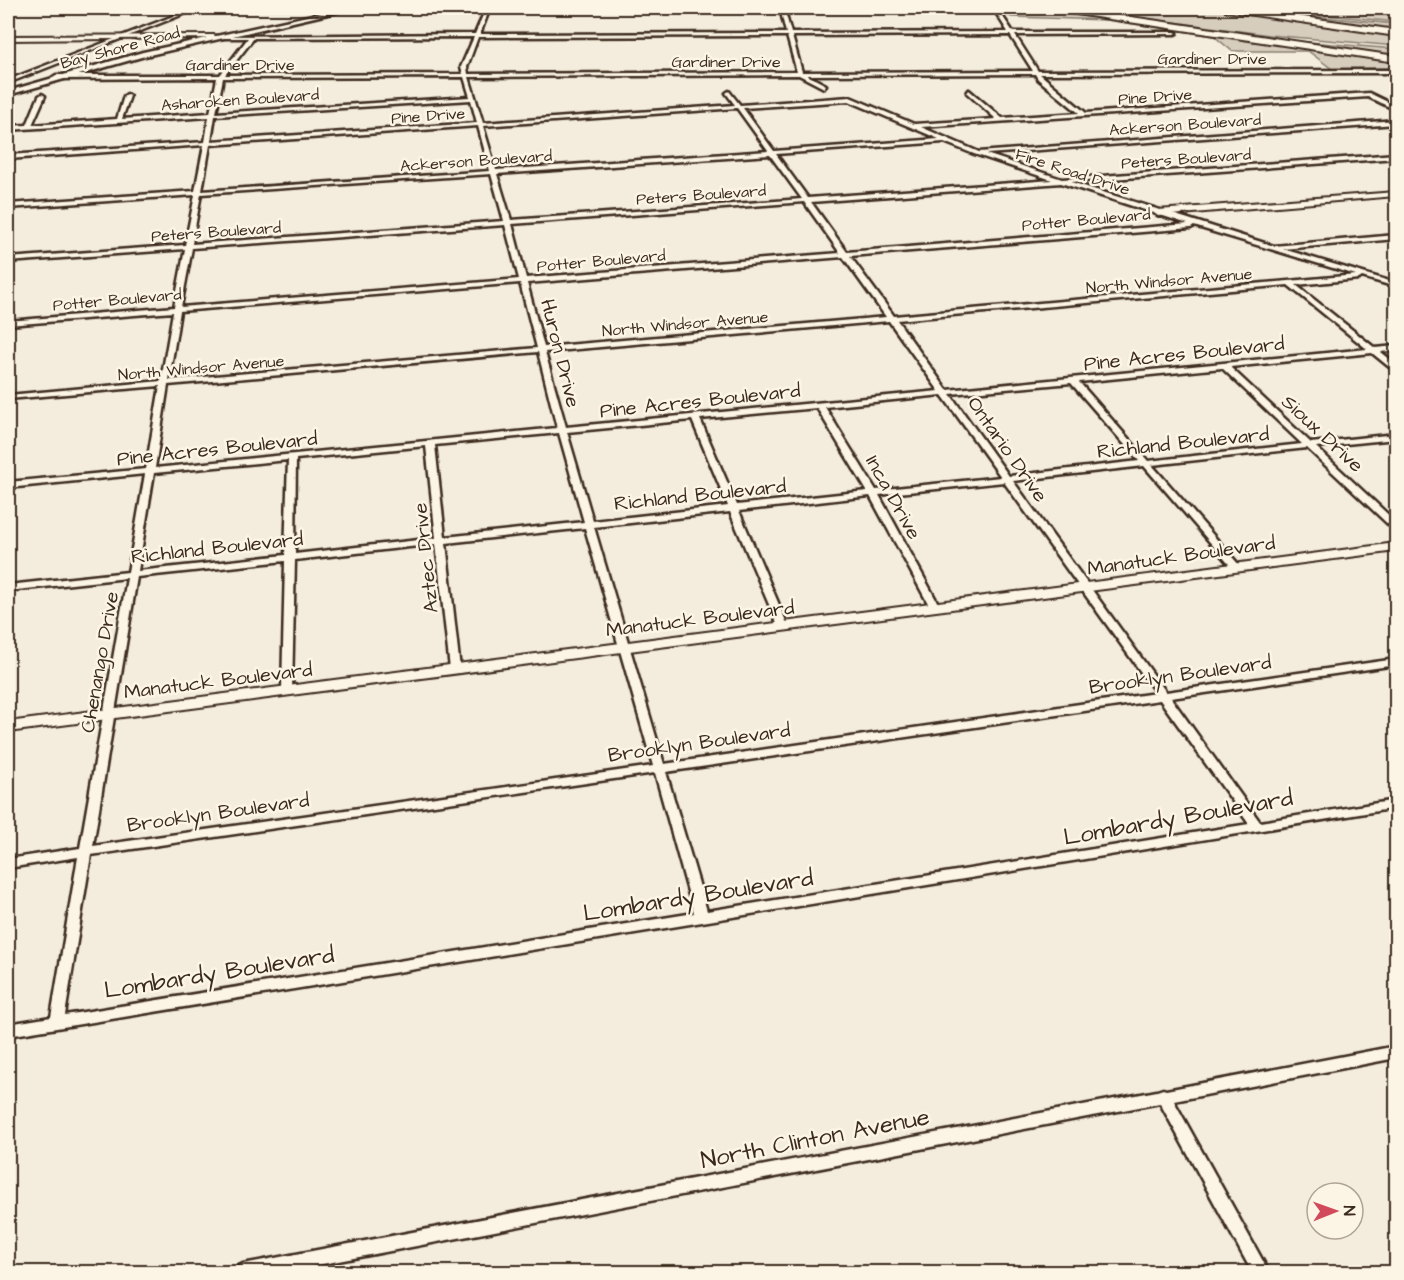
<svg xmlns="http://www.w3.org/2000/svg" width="1404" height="1280" font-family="'Architects Daughter',sans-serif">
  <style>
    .green { fill: #d6cdbd; stroke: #887c6e; stroke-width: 1.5 }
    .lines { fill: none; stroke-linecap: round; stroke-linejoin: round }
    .minor-casing { stroke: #3b2a1e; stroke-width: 5 }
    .tertiary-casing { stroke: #3b2a1e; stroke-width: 4 }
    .secondary-casing { stroke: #3b2a1e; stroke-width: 5 }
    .motorway-casing { stroke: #3b2a1e; stroke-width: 4 }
    .minor { fill: #fcf5e5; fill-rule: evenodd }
    .tertiary { fill: #fcf5e5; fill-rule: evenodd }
    .secondary { fill: #fcf5e5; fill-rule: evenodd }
    .motorway { fill: #fcf5e5; fill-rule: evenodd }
    .labels { text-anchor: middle; stroke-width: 5; stroke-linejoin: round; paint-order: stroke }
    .far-street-label { font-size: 16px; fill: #3b2a1e; stroke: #fcf5e5 }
    .street-label { font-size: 20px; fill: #3b2a1e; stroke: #fcf5e5 }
    .near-street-label { font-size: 24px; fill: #3b2a1e; stroke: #fcf5e5 }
  </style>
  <rect width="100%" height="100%" fill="#f4eddd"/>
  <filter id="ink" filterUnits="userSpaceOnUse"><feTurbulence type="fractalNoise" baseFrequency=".0167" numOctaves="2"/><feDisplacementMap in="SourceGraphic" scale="12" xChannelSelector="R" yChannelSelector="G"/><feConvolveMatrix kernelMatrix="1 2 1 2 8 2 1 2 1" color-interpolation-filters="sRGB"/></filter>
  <g filter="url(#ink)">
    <g class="green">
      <path d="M 1001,8 L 1038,8 L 1225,33 L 1396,60 L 1396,68 L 1332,69 L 1308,51 L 1232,51 L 1214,36 L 1107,20 L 1012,17 L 1006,15 Z"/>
      <path d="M 1070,8 L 1212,8 L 1396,34 L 1396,46 L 1269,35 Z"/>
      <path d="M 1255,8 L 1396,8 L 1396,22 Z"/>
      <path d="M 1271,12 L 1396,24 L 1396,31 Z"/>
      <path d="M 1296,41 L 1396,49 L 1396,57 L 1308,43 Z"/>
    </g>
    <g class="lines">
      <g class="minor-casing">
        <g id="minor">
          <path d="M 194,8 L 199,8 L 8,83 L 8,80 Z"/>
          <path d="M 486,8 L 490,8 L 480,34 L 786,33 L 780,8 L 784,8 L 791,33 L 1008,32 L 993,8 L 997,8 L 1013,32 L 1175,32 L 1177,33 L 1175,34 L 1015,35 L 1038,71 L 1396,70 L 1396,73 L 1040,74 L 1086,113 L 1369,93 L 1396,106 L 1396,110 L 1368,97 L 921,127 L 979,152 L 1396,120 L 1396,124 L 986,154 L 1062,179 L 1396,154 L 1396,158 L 1071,182 L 1274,246 L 1396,235 L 1396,239 L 1283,249 L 1396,283 L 1396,287 L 1362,277 L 1359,279 L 1296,285 L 1375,348 L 1396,346 L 1396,350 L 1381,352 L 1396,364 L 1396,370 L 1393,370 L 1372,353 L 1230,367 L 1311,443 L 1396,434 L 1396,439 L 1316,447 L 1396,522 L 1396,530 L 1393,529 L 1307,448 L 1152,465 L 1240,566 L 1242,568 L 1240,570 L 1234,570 L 1144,466 L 1013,481 L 1166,692 L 1396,659 L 1396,665 L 1171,698 L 1260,822 L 1396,800 L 1396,808 L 8,1036 L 8,1024 L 51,1017 L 78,857 L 8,868 L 8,859 L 80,848 L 127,578 L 8,591 L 8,585 L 128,572 L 145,474 L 8,488 L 8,482 L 146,469 L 160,386 L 8,399 L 8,395 L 161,381 L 173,312 L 8,325 L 8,321 L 174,307 L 185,249 L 8,262 L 8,258 L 185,245 L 195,195 L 8,208 L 8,204 L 195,191 L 204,145 L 8,159 L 8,155 L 205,142 L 209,117 L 8,130 L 8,126 L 27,125 L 39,96 L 42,94 L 45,96 L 32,125 L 117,119 L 124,96 L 127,94 L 130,96 L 122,119 L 210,113 L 217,78 L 56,79 L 53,77 L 56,75 L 220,75 L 248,38 L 213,38 L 215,36 L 475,34 ZM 1010,35 L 1033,71 L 802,72 L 792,36 ZM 787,36 L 797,72 L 468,74 L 467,67 L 478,37 ZM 474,37 L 461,67 L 463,74 L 225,75 L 254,38 ZM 1035,74 L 1038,79 L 1079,113 L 1002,118 L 969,90 L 967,93 L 996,119 L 914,124 L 850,97 L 740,105 L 729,91 L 726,93 L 735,105 L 483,123 L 469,77 L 799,75 L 824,88 L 826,85 L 807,75 ZM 464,77 L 470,97 L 216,113 L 223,78 ZM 471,100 L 477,123 L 211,141 L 215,116 ZM 849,101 L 939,139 L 774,151 L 743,108 ZM 737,108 L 768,151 L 496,170 L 483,126 ZM 478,126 L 490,171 L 202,191 L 210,145 ZM 944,142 L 974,154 L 1052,180 L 808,198 L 776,154 ZM 770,155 L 802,199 L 511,220 L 497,174 ZM 491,174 L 504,221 L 192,244 L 201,194 ZM 1061,183 L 1188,224 L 847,252 L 811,202 ZM 804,202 L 840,253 L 526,278 L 512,224 ZM 505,225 L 519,279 L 181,307 L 192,248 ZM 1194,226 L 1356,275 L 894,316 L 850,256 L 1191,228 ZM 843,257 L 886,317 L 544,347 L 527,283 ZM 520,283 L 537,348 L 169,380 L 180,311 ZM 1288,285 L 1367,349 L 947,390 L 897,320 ZM 889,321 L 939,391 L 566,427 L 545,352 ZM 538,352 L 557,428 L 155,468 L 168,385 ZM 1222,368 L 1302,444 L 1148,461 L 1079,382 ZM 1071,383 L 1139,461 L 1009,476 L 950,394 ZM 942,395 L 1001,477 L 876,490 L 825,407 ZM 817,408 L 867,491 L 737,505 L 700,419 ZM 692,420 L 728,506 L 593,521 L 567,432 ZM 559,433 L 584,522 L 445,537 L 435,445 ZM 426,446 L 436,538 L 295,554 L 296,459 ZM 288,460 L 285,555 L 138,571 L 154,473 ZM 1004,482 L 1156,693 L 664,764 L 594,527 L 730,512 L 778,626 L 783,629 L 788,626 L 739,511 L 870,496 L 930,607 L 935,610 L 940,607 L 879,495 ZM 585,528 L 653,766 L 93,846 L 137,577 L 285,561 L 282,690 L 287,693 L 292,690 L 295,560 L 436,544 L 450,669 L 455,672 L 460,669 L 446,543 ZM 1160,700 L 1249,824 L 707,911 L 666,772 ZM 655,773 L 694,913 L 65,1015 L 91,855 Z"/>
          <path d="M 1396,1046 L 1396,1058 L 1174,1101 L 1269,1272 L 1252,1272 L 1160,1103 L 281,1272 L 235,1272 L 237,1267 L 243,1264 L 1157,1091 L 1163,1089 L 1166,1090 Z"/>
        </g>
      </g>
      <g class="tertiary-casing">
        <g id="tertiary">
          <path d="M 214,35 L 216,38 L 8,40 L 8,36 Z"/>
          <path d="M 1396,192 L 1396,196 L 1158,216 L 1154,213 L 1158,210 Z"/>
          <path d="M 1396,543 L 1396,551 L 8,732 L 8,722 Z"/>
        </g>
      </g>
      <g class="secondary-casing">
        <path id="secondary" d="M 344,8 L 354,8 L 145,56 L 8,95 L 8,91 L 143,52 Z"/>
      </g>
      <g class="motorway-casing">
        <g id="motorway">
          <path d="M 1052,8 L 1070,8 L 1396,56 L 1396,62 L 1056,11 Z"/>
          <path d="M 1222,8 L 1240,8 L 1396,30 L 1396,36 L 1226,11 Z"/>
        </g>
      </g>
      <use href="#minor" class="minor"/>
      <use href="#tertiary" class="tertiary"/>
      <use href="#secondary" class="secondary"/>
      <use href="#motorway" class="motorway"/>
    </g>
  </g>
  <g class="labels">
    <g class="far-street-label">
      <text transform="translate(120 47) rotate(-15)" y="6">Bay Shore Road</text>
      <text x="1212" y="64">Gardiner Drive</text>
      <text x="726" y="67">Gardiner Drive</text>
      <text x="240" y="70">Gardiner Drive</text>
      <text transform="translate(1155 96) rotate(-4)" y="6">Pine Drive</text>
      <text transform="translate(240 99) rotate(-4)" y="6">Asharoken Boulevard</text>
      <text transform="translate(428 115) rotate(-4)" y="6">Pine Drive</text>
      <text transform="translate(1185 124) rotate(-4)" y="6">Ackerson Boulevard</text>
      <text transform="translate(1186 158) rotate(-4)" y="6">Peters Boulevard</text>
      <text transform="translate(476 160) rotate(-4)" y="6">Ackerson Boulevard</text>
      <text transform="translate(1073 171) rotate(18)" y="6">Fire Road Drive</text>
      <text transform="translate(701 194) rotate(-4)" y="6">Peters Boulevard</text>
      <text transform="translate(1086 219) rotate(-5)" y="6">Potter Boulevard</text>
      <text transform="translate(216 231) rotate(-4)" y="6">Peters Boulevard</text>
      <text transform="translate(601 260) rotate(-5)" y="6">Potter Boulevard</text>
      <text transform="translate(1169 280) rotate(-5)" y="6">North Windsor Avenue</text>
      <text transform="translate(117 299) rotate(-5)" y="6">Potter Boulevard</text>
      <text transform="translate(685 323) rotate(-5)" y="6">North Windsor Avenue</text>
      <text transform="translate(201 367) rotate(-5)" y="6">North Windsor Avenue</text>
    </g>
    <g class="street-label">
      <text transform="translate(561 353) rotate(76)" y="7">Huron Drive</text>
      <text transform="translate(1184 353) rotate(-6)" y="7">Pine Acres Boulevard</text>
      <text transform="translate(700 400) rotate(-6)" y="7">Pine Acres Boulevard</text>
      <text transform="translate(1323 433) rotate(43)" y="7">Sioux Drive</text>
      <text transform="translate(1183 442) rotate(-6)" y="7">Richland Boulevard</text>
      <text transform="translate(217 448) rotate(-6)" y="7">Pine Acres Boulevard</text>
      <text transform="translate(1008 449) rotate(55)" y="7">Ontario Drive</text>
      <text transform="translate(700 494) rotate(-6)" y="7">Richland Boulevard</text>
      <text transform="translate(894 497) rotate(61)" y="7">Inca Drive</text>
      <text transform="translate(217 547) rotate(-6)" y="7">Richland Boulevard</text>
      <text transform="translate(1181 555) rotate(-8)" y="7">Manatuck Boulevard</text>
      <text transform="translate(425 558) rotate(-96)" y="7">Aztec Drive</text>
      <text transform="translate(700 618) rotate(-7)" y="7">Manatuck Boulevard</text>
      <text transform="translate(99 662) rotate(-80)" y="7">Chenango Drive</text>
      <text transform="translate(1180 674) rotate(-8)" y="7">Brooklyn Boulevard</text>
      <text transform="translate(218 680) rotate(-7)" y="7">Manatuck Boulevard</text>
      <text transform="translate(699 742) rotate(-8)" y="7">Brooklyn Boulevard</text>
      <text transform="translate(218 812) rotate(-8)" y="7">Brooklyn Boulevard</text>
    </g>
    <g class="near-street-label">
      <text transform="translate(1178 817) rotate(-10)" y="8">Lombardy Boulevard</text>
      <text transform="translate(698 895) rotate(-9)" y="8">Lombardy Boulevard</text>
      <text transform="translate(219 972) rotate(-9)" y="8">Lombardy Boulevard</text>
      <text transform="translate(815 1138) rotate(-11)" y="8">North Clinton Avenue</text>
    </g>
  </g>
  <rect width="1404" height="1280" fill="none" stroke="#fcf5e5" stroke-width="30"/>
  <rect x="15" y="15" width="1374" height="1250" fill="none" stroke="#3b2a1e" stroke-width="2" filter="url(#ink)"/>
  <g transform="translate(1335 1211) rotate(89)"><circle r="28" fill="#fcf5e5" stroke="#afa495" stroke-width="1.5"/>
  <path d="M0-4.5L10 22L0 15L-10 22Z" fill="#d1495b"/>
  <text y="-9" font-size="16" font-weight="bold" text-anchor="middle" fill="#3b2a1e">N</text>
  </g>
</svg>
